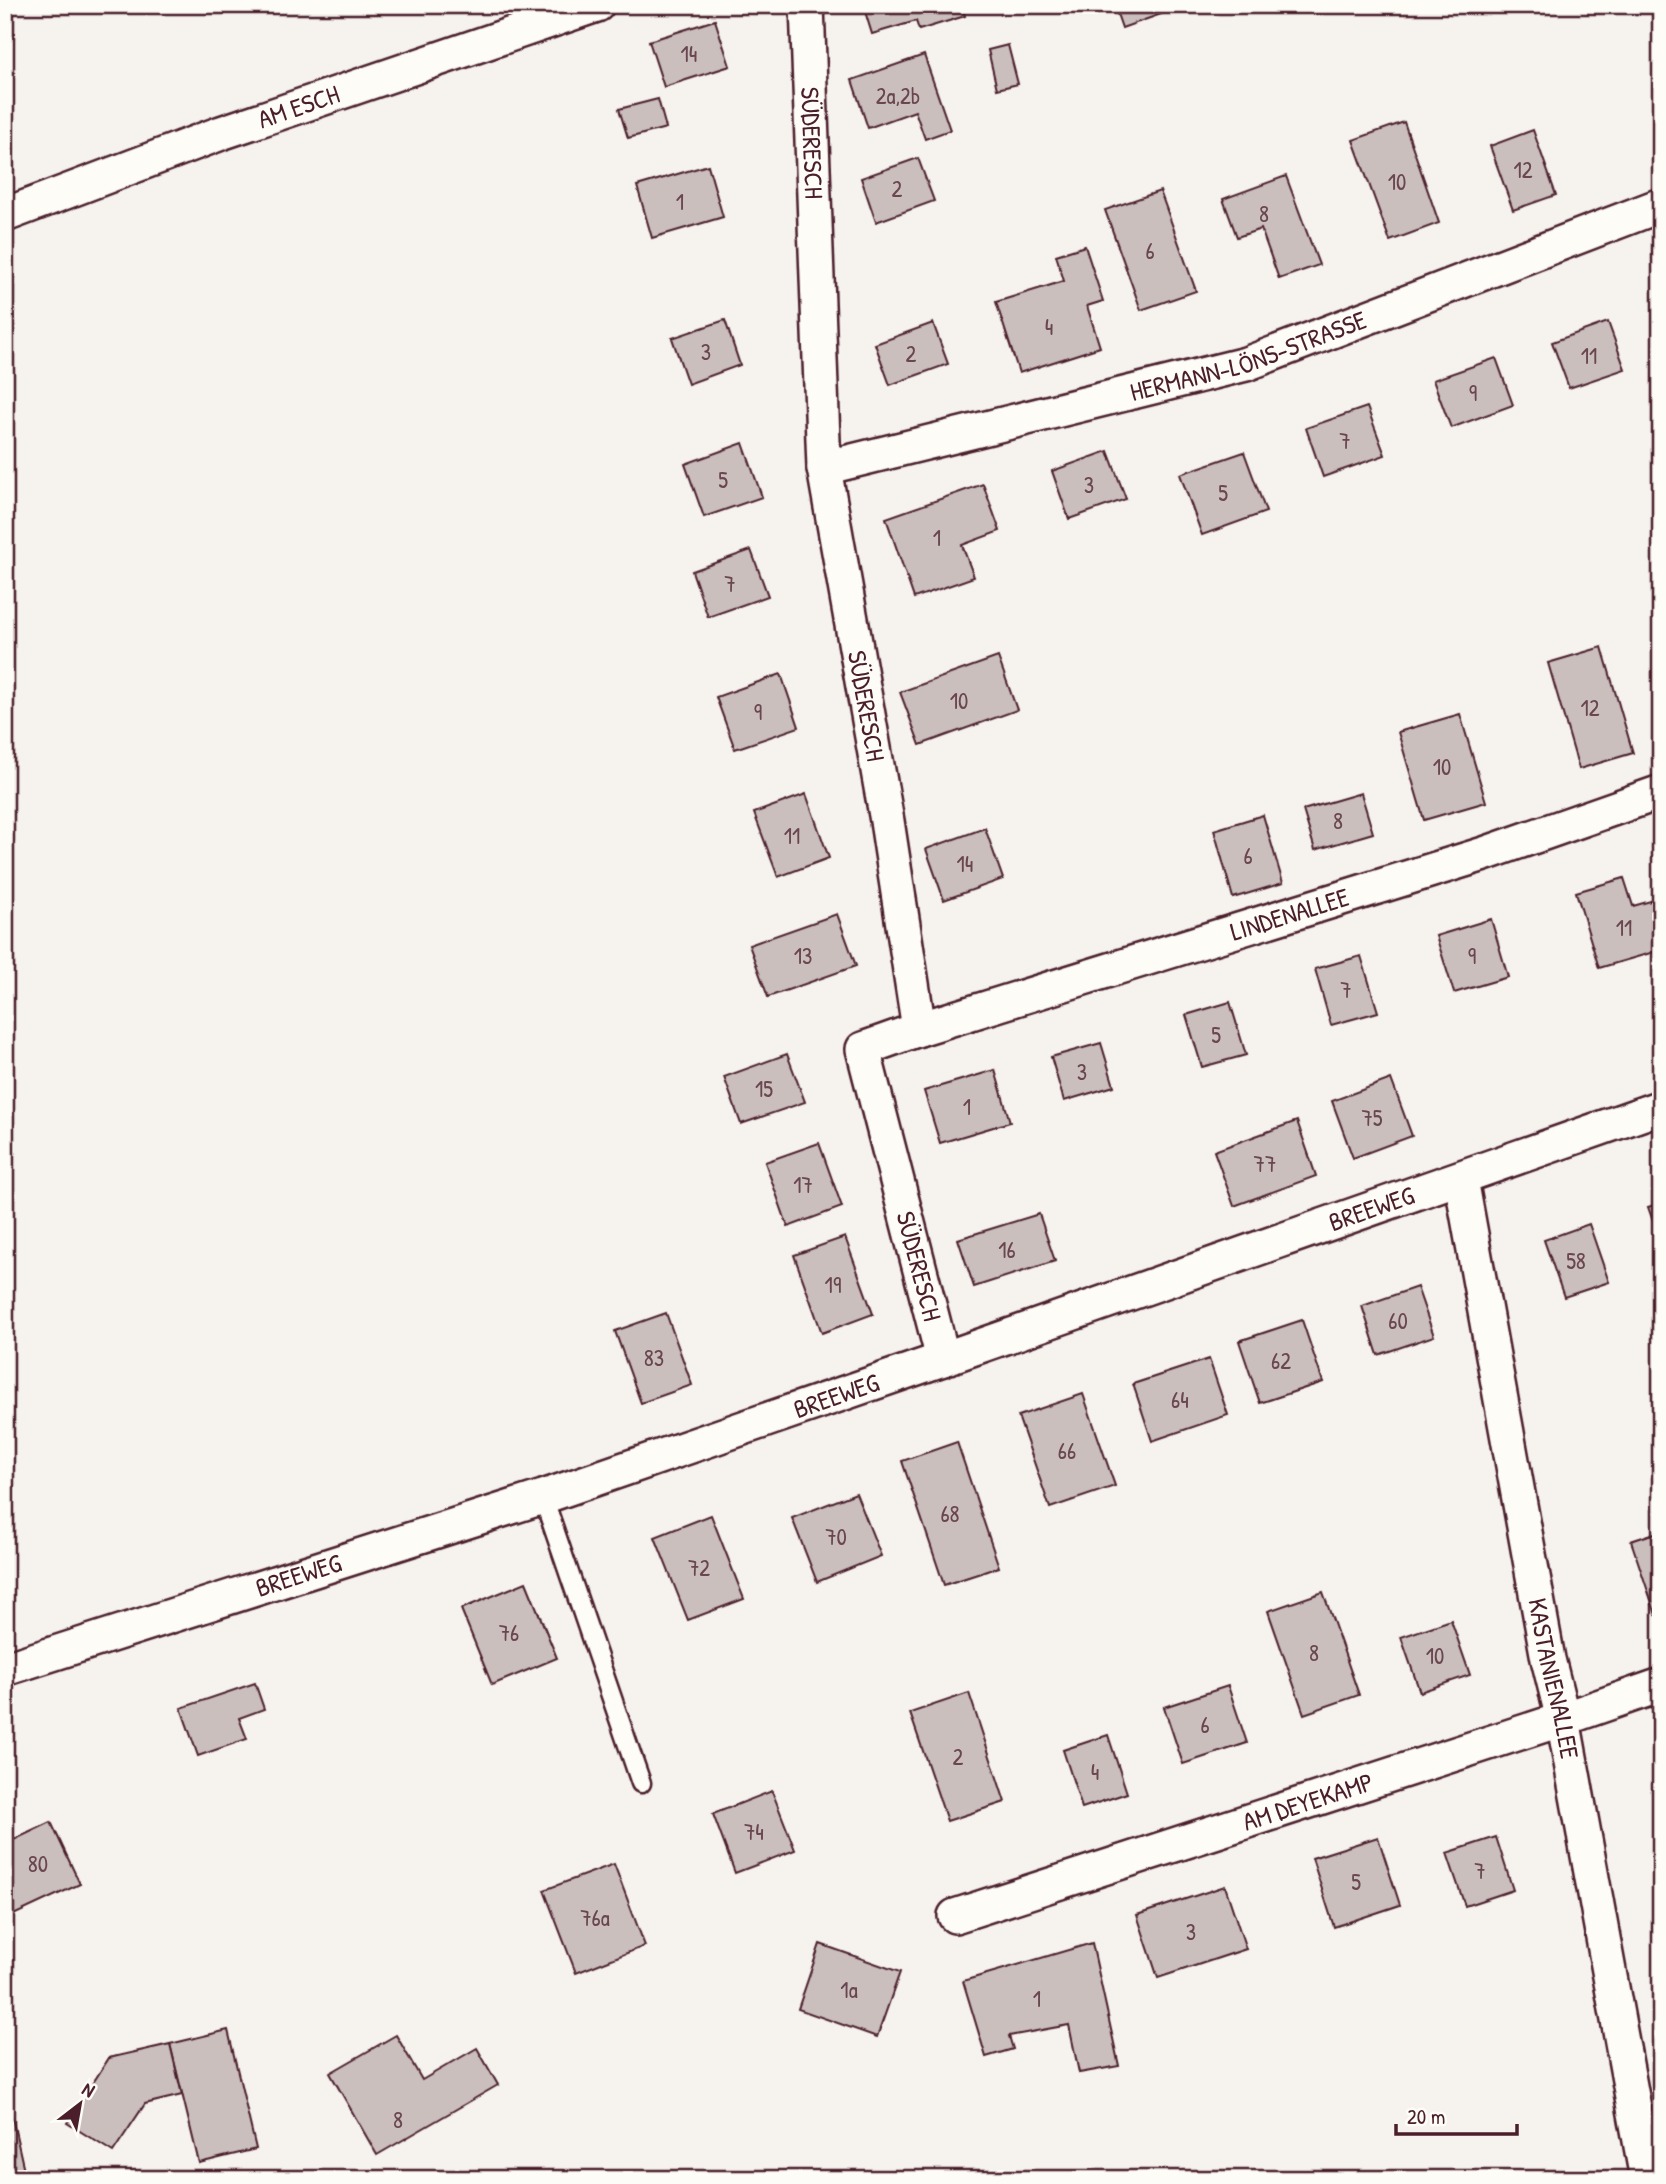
<svg xmlns="http://www.w3.org/2000/svg" width="1666" height="2184" font-family="'Patrick Hand',sans-serif">
  <style>
    .building { fill: #cbbfbe; stroke: #4a1f2b; stroke-width: 2 }
    .lines { fill: none; stroke-linecap: round; stroke-linejoin: round }
    .lane-casing { stroke: #4a1f2b; stroke-width: 23 }
    .street-casing { stroke: #4a1f2b; stroke-width: 38 }
    .lane { stroke: #fdfcf7; stroke-width: 18 }
    .street { stroke: #fdfcf7; stroke-width: 33 }
    .labels { text-anchor: middle; stroke-width: 5; stroke-linejoin: round; paint-order: stroke }
    .number-label { font-size: 23px; fill: #6a4750 }
    .street-label { font-size: 26px; fill: #4a1f2b; stroke: #fdfcf7 }
  </style>
  <rect width="100%" height="100%" fill="#f6f3ef"/>
  <filter id="ink" filterUnits="userSpaceOnUse"><feTurbulence type="fractalNoise" baseFrequency=".0143" numOctaves="2"/><feDisplacementMap in="SourceGraphic" scale="14" xChannelSelector="R" yChannelSelector="G"/><feConvolveMatrix kernelMatrix="1 2 1 2 8 2 1 2 1" color-interpolation-filters="sRGB"/></filter>
  <g filter="url(#ink)">
    <g class="building">
      <path d="M 863,5 L 962,5 L 965,16 L 919,30 L 916,21 L 872,34 Z"/>
      <path d="M 1114,5 L 1174,5 L 1175,9 L 1122,28 Z"/>
      <path d="M 715,20 L 730,66 L 664,87 L 649,41 Z"/>
      <path d="M 1008,45 L 1018,84 L 997,89 L 988,50 Z"/>
      <path d="M 924,55 L 950,130 L 925,139 L 915,111 L 868,128 L 852,80 Z"/>
      <path d="M 658,99 L 666,128 L 628,138 L 619,109 Z"/>
      <path d="M 1404,122 L 1439,223 L 1390,241 L 1353,140 Z"/>
      <path d="M 1533,130 L 1556,195 L 1513,210 L 1490,146 Z"/>
      <path d="M 918,158 L 934,201 L 876,222 L 861,178 Z"/>
      <path d="M 708,165 L 723,217 L 652,238 L 637,186 Z"/>
      <path d="M 1286,176 L 1319,265 L 1279,279 L 1261,229 L 1237,237 L 1223,199 Z"/>
      <path d="M 1160,191 L 1196,291 L 1141,310 L 1105,210 Z"/>
      <path d="M 1085,246 L 1103,301 L 1087,306 L 1100,347 L 1019,373 L 996,302 L 1064,281 L 1056,255 Z"/>
      <path d="M 725,320 L 740,365 L 688,384 L 672,338 Z"/>
      <path d="M 1608,322 L 1625,369 L 1569,388 L 1552,342 Z"/>
      <path d="M 933,323 L 948,364 L 890,385 L 875,344 Z"/>
      <path d="M 1496,358 L 1513,405 L 1451,428 L 1433,380 Z"/>
      <path d="M 1367,407 L 1385,455 L 1323,477 L 1306,428 Z"/>
      <path d="M 743,443 L 762,497 L 704,517 L 685,464 Z"/>
      <path d="M 1108,451 L 1126,499 L 1069,519 L 1052,471 Z"/>
      <path d="M 1244,452 L 1266,512 L 1202,535 L 1180,474 Z"/>
      <path d="M 983,484 L 1000,531 L 962,545 L 974,577 L 914,598 L 886,518 Z"/>
      <path d="M 751,550 L 768,596 L 708,617 L 692,571 Z"/>
      <path d="M 1602,647 L 1633,753 L 1579,769 L 1548,663 Z"/>
      <path d="M 998,657 L 1017,710 L 920,745 L 900,692 Z"/>
      <path d="M 781,674 L 799,727 L 735,749 L 716,697 Z"/>
      <path d="M 1460,714 L 1486,802 L 1424,820 L 1398,732 Z"/>
      <path d="M 1361,793 L 1373,833 L 1315,850 L 1303,810 Z"/>
      <path d="M 806,794 L 829,858 L 778,877 L 754,813 Z"/>
      <path d="M 1263,815 L 1283,883 L 1233,898 L 1214,830 Z"/>
      <path d="M 985,828 L 1003,879 L 944,900 L 926,849 Z"/>
      <path d="M 1624,878 L 1633,906 L 1661,898 L 1661,950 L 1599,968 L 1576,892 Z"/>
      <path d="M 837,914 L 856,966 L 768,997 L 749,945 Z"/>
      <path d="M 1491,919 L 1508,977 L 1454,993 L 1436,936 Z"/>
      <path d="M 1361,956 L 1378,1012 L 1331,1025 L 1315,969 Z"/>
      <path d="M 1230,1002 L 1246,1055 L 1202,1067 L 1186,1015 Z"/>
      <path d="M 1101,1043 L 1114,1086 L 1064,1101 L 1051,1057 Z"/>
      <path d="M 787,1054 L 805,1102 L 741,1124 L 724,1077 Z"/>
      <path d="M 995,1070 L 1010,1122 L 940,1143 L 924,1091 Z"/>
      <path d="M 1391,1079 L 1412,1136 L 1353,1158 L 1332,1101 Z"/>
      <path d="M 1297,1121 L 1316,1176 L 1234,1206 L 1214,1151 Z"/>
      <path d="M 819,1143 L 842,1207 L 788,1227 L 765,1162 Z"/>
      <path d="M 1661,1203 L 1661,1244 L 1648,1207 Z"/>
      <path d="M 1039,1214 L 1055,1261 L 974,1287 L 958,1239 Z"/>
      <path d="M 1589,1224 L 1609,1282 L 1564,1297 L 1544,1240 Z"/>
      <path d="M 845,1237 L 873,1314 L 822,1333 L 794,1255 Z"/>
      <path d="M 1417,1287 L 1434,1336 L 1378,1355 L 1362,1306 Z"/>
      <path d="M 666,1313 L 692,1385 L 641,1403 L 615,1331 Z"/>
      <path d="M 1302,1320 L 1323,1382 L 1260,1403 L 1239,1341 Z"/>
      <path d="M 1209,1359 L 1228,1415 L 1152,1441 L 1133,1384 Z"/>
      <path d="M 1083,1394 L 1115,1486 L 1050,1508 L 1018,1416 Z"/>
      <path d="M 957,1442 L 999,1567 L 944,1585 L 902,1461 Z"/>
      <path d="M 856,1493 L 881,1556 L 817,1582 L 792,1518 Z"/>
      <path d="M 711,1515 L 744,1599 L 688,1620 L 655,1537 Z"/>
      <path d="M 1661,1531 L 1661,1613 L 1656,1615 L 1631,1541 Z"/>
      <path d="M 526,1582 L 557,1658 L 492,1685 L 461,1609 Z"/>
      <path d="M 1323,1592 L 1359,1695 L 1304,1714 L 1268,1611 Z"/>
      <path d="M 1451,1620 L 1470,1675 L 1420,1692 L 1401,1637 Z"/>
      <path d="M 255,1683 L 264,1709 L 239,1718 L 247,1739 L 198,1756 L 181,1708 Z"/>
      <path d="M 1228,1686 L 1247,1743 L 1183,1764 L 1164,1707 Z"/>
      <path d="M 969,1693 L 1005,1802 L 947,1821 L 910,1713 Z"/>
      <path d="M 1108,1735 L 1127,1793 L 1082,1808 L 1063,1750 Z"/>
      <path d="M 772,1791 L 795,1850 L 735,1873 L 713,1814 Z"/>
      <path d="M 51,1822 L 80,1884 L 5,1919 L 5,1844 Z"/>
      <path d="M 1378,1837 L 1400,1905 L 1334,1927 L 1312,1858 Z"/>
      <path d="M 1496,1837 L 1513,1890 L 1465,1906 L 1447,1853 Z"/>
      <path d="M 614,1864 L 645,1946 L 576,1973 L 544,1890 Z"/>
      <path d="M 1225,1886 L 1246,1949 L 1158,1978 L 1137,1915 Z"/>
      <path d="M 1092,1943 L 1119,2066 L 1079,2073 L 1069,2025 L 1009,2036 L 1013,2049 L 986,2057 L 963,1981 Z"/>
      <path d="M 820,1944 L 900,1972 L 877,2037 L 798,2009 Z"/>
      <path d="M 228,2030 L 256,2149 L 199,2163 L 170,2044 Z"/>
      <path d="M 396,2035 L 422,2080 L 477,2048 L 498,2085 L 377,2155 L 330,2073 Z"/>
      <path d="M 170,2044 L 182,2095 L 145,2104 L 113,2152 L 67,2123 L 109,2058 Z"/>
      <path d="M 5,2086 L 26,2179 L 5,2179 Z"/>
    </g>
    <g class="lines">
      <g class="lane-casing">
        <path id="lane" d="M 543,1497 L 641,1783"/>
      </g>
      <g class="street-casing">
        <g id="street">
          <path id="s1" d="M 807,5 L 824,468 L 887,821 L 919,1029 L 863,1049 L 943,1359"/>
          <path id="s2" d="M 5,215 L 221,133 L 597,5"/>
          <path id="s3" d="M 824,468 L 1246,364 L 1661,205"/>
          <path id="s4" d="M 919,1029 L 1484,854 L 1661,792"/>
          <path id="s5" d="M 1461,1179 L 1548,1659 L 1563,1719 L 1647,2179"/>
          <path id="s6" d="M 5,1669 L 543,1497 L 943,1359 L 1661,1107"/>
          <path id="s7" d="M 955,1916 L 1563,1719 L 1661,1685"/>
        </g>
      </g>
      <use href="#lane" class="lane"/>
      <use href="#street" class="street"/>
    </g>
  </g>
  <g class="labels">
    <g class="number-label">
      <text x="689" y="62">14</text>
      <text x="898" y="104">2a,2b</text>
      <text x="1523" y="178">12</text>
      <text x="1397" y="190">10</text>
      <text x="897" y="197">2</text>
      <text x="680" y="210">1</text>
      <text x="1264" y="222">8</text>
      <text x="1150" y="259">6</text>
      <text x="1049" y="335">4</text>
      <text x="706" y="360">3</text>
      <text x="911" y="362">2</text>
      <text x="1589" y="364">11</text>
      <text x="1473" y="401">9</text>
      <text x="1345" y="449">7</text>
      <text x="723" y="488">5</text>
      <text x="1089" y="493">3</text>
      <text x="1223" y="501">5</text>
      <text x="937" y="546">1</text>
      <text x="730" y="592">7</text>
      <text x="959" y="709">10</text>
      <text x="1590" y="716">12</text>
      <text x="758" y="720">9</text>
      <text x="1442" y="775">10</text>
      <text x="1338" y="829">8</text>
      <text x="792" y="844">11</text>
      <text x="1248" y="864">6</text>
      <text x="965" y="872">14</text>
      <text x="1624" y="936">11</text>
      <text x="803" y="964">13</text>
      <text x="1472" y="964">9</text>
      <text x="1346" y="998">7</text>
      <text x="1216" y="1043">5</text>
      <text x="1082" y="1080">3</text>
      <text x="764" y="1097">15</text>
      <text x="967" y="1115">1</text>
      <text x="1372" y="1126">75</text>
      <text x="1265" y="1172">77</text>
      <text x="803" y="1193">17</text>
      <text x="1007" y="1258">16</text>
      <text x="1576" y="1269">58</text>
      <text x="833" y="1293">19</text>
      <text x="1398" y="1329">60</text>
      <text x="654" y="1366">83</text>
      <text x="1281" y="1369">62</text>
      <text x="1180" y="1408">64</text>
      <text x="1067" y="1459">66</text>
      <text x="950" y="1522">68</text>
      <text x="836" y="1545">70</text>
      <text x="699" y="1576">72</text>
      <text x="509" y="1641">76</text>
      <text x="1314" y="1661">8</text>
      <text x="1435" y="1664">10</text>
      <text x="1205" y="1733">6</text>
      <text x="958" y="1765">2</text>
      <text x="1095" y="1780">4</text>
      <text x="754" y="1840">74</text>
      <text x="38" y="1872">80</text>
      <text x="1480" y="1879">7</text>
      <text x="1356" y="1890">5</text>
      <text x="595" y="1926">76a</text>
      <text x="1191" y="1940">3</text>
      <text x="849" y="1998">1a</text>
      <text x="1037" y="2007">1</text>
      <text x="398" y="2128">8</text>
    </g>
    <g class="street-label">
      <text dy="9" stroke="none"><textPath href="#s2" startOffset="313">AM ESCH</textPath></text>
      <text dy="9" stroke="none"><textPath href="#s1" startOffset="138">SÜDERESCH</textPath></text>
      <text dy="9" stroke="none"><textPath href="#s3" startOffset="439">HERMANN-LÖNS-STRASSE</textPath></text>
      <text dy="9" stroke="none"><textPath href="#s1" startOffset="705">SÜDERESCH</textPath></text>
      <text dy="9" stroke="none"><textPath href="#s4" startOffset="388">LINDENALLEE</textPath></text>
      <text dy="9" stroke="none"><textPath href="#s6" startOffset="1442">BREEWEG</textPath></text>
      <text dy="9" stroke="none"><textPath href="#s1" startOffset="1316">SÜDERESCH</textPath></text>
      <text dy="9" stroke="none"><textPath href="#s6" startOffset="875">BREEWEG</textPath></text>
      <text dy="9" stroke="none"><textPath href="#s6" startOffset="308">BREEWEG</textPath></text>
      <text dy="9" stroke="none"><textPath href="#s5" startOffset="508">KASTANIENALLEE</textPath></text>
      <text dy="9" stroke="none"><textPath href="#s7" startOffset="371">AM DEYEKAMP</textPath></text>
    </g>
  </g>
  <rect width="1666" height="2184" fill="none" stroke="#fdfcf7" stroke-width="28"/>
  <rect x="14" y="14" width="1638" height="2156" fill="none" stroke="#4a1f2b" stroke-width="2.5" filter="url(#ink)"/>
  <g transform="translate(80 2104) rotate(31)" stroke="#fdfcf7" stroke-width="5" paint-order="stroke">
  <path d="M0-5L12 26L0 18L-12 26Z" fill="#4a1f2b"/>
  <text y="-10" font-size="19" font-weight="bold" text-anchor="middle" fill="#4a1f2b">N</text>
  </g>
  <path d="M1396 2124v10h121v-10" fill="none" stroke="#4a1f2b" stroke-width="3.5"/>
  <text x="1407" y="2124" font-size="21" fill="#4a1f2b" stroke="#fdfcf7" stroke-width="5" paint-order="stroke">20 m</text>
</svg>
